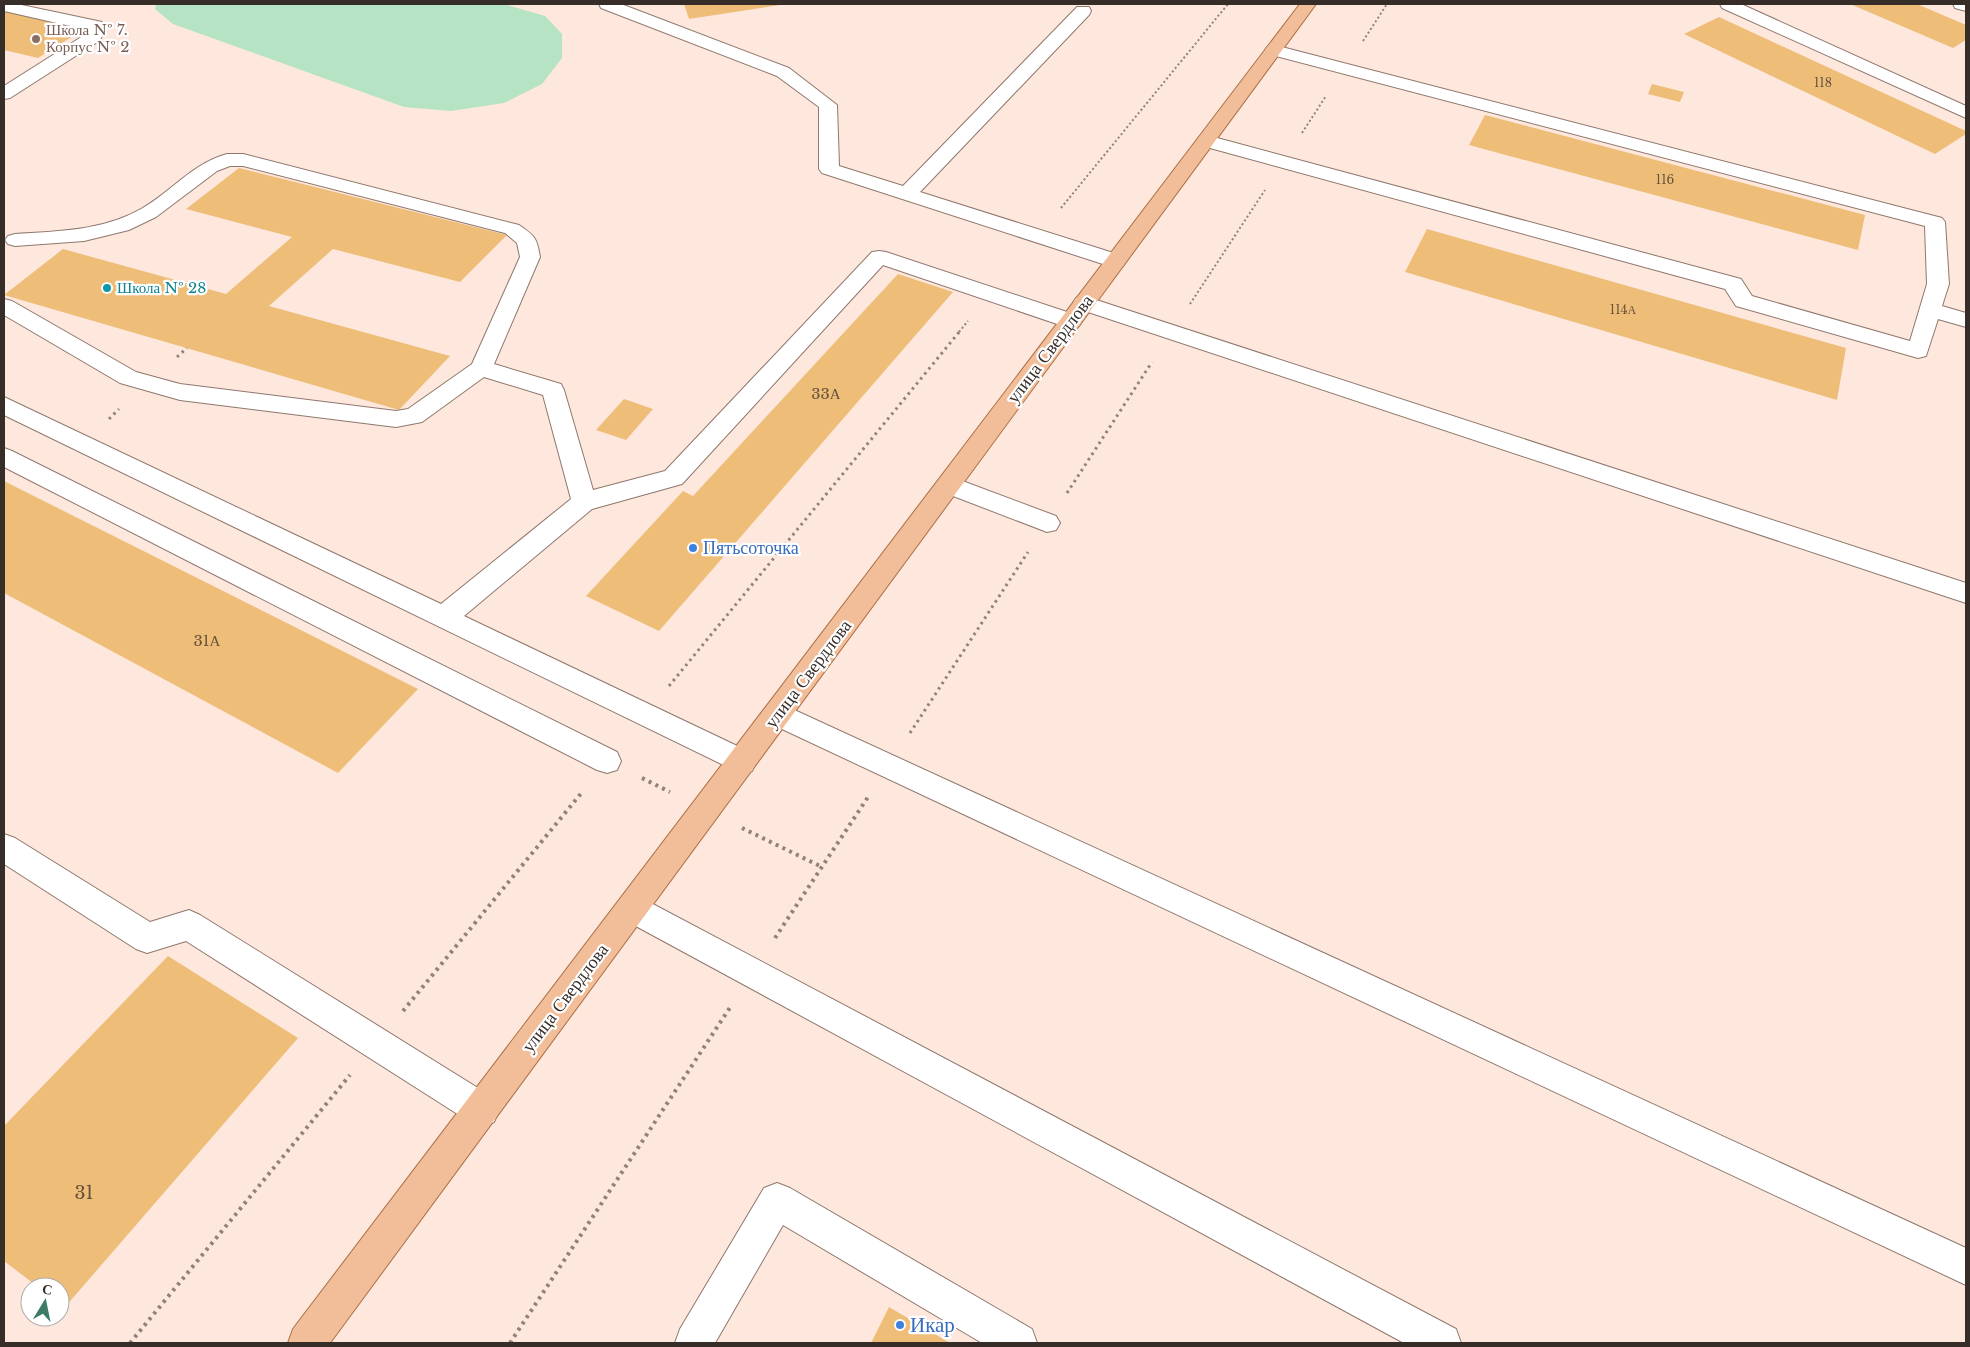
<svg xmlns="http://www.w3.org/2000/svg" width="1970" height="1347" font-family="'Libre Baskerville',serif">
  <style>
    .green { fill: #b5e3c3 }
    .building { fill: #eebe79 }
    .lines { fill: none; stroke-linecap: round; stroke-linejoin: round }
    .minor-casing { stroke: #8f776c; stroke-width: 2 }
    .major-casing { stroke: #ab6f45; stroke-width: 2 }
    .path-far2 { stroke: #92827b; stroke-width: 2; stroke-dasharray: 2 2.5; stroke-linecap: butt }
    .path-far1 { stroke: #92827b; stroke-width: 3; stroke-dasharray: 2.5 4; stroke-linecap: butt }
    .path { stroke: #92827b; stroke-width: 4; stroke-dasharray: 3 4.5; stroke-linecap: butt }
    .minor { fill: #fff; fill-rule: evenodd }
    .major { fill: #f2be99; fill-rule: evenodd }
    .education-dot { fill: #8d6e63; stroke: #fff; stroke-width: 2 }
    .culture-dot { fill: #0f9aa8; stroke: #fff; stroke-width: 2 }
    .shop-dot { fill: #3f7fe0; stroke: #fff; stroke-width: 2 }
    .labels { text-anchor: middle; stroke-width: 4.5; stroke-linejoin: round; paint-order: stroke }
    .far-number-label { font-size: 12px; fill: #65513c }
    .far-education-label { font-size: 15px; fill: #785e54; stroke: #fff; text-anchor: start }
    .far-culture-label { font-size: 15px; fill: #0d838f; stroke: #fff; text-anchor: start }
    .number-label { font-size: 15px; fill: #65513c }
    .street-label { font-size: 18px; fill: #372d28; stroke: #fff }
    .shop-label { font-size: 18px; fill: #366cbe; stroke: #fff; text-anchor: start }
    .near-number-label { font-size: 18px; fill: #65513c }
    .near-shop-label { font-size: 21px; fill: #366cbe; stroke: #fff; text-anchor: start }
  </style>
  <rect width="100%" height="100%" fill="#fee7dd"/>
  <path class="green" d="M 156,4 L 504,4 L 545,16 L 562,34 L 562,58 L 542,84 L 504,103 L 451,111 L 404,107 L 173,24 L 155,9 Z"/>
  <g class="building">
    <path d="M 684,4 L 780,4 L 780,5 L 689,19 Z"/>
    <path d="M 1850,4 L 1917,4 L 1966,25 L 1966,40 L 1953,48 Z"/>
    <path d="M 4,9 L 86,28 L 38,58 L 4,50 Z"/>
    <path d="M 1719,17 L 1966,131 L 1966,134 L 1935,154 L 1684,34 Z"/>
    <path d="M 1652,84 L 1684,92 L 1680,102 L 1648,94 Z"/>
    <path d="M 1485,115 L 1865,215 L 1858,250 L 1469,145 Z"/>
    <path d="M 239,168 L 507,235 L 460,282 L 333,249 L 269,306 L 450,356 L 399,410 L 4,295 L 63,249 L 226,294 L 292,237 L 186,209 Z"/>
    <path d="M 1427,229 L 1846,348 L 1837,400 L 1405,272 Z"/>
    <path d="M 898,274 L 953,292 L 659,631 L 586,596 L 683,491 L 693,496 Z"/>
    <path d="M 624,399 L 653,409 L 626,440 L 596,430 Z"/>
    <path d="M 4,481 L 418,689 L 338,773 L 4,593 Z"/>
    <path d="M 168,956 L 298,1038 L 65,1307 L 60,1304 L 60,1287 L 38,1287 L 4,1261 L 4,1126 Z"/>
    <path d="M 889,1307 L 950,1343 L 871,1343 Z"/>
  </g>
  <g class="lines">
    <g class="minor-casing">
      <g id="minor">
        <path d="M 4,4 L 17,4 L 102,22 L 106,30 L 99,41 L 10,98 L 4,99 L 4,86 L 86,34 L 88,30 L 4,11 Z"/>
        <path d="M 599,4 L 621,4 L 789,68 L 837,105 L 839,166 L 903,186 L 1077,7 L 1089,7 L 1091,11 L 1089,15 L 920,192 L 1123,256 L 1126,261 L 1123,266 L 1116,267 L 1109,266 L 822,173 L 819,169 L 819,107 L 777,76 L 601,8 Z"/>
        <path d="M 1720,4 L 1741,4 L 1966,106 L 1966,118 L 1722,8 Z"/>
        <path d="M 1953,4 L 1966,4 L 1966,11 L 1955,8 Z"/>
        <path d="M 1274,45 L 1942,218 L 1945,222 L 1949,284 L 1942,306 L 1966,313 L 1966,327 L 1938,319 L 1926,356 L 1918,358 L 1736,306 L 1725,289 L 1199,145 L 1197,141 L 1199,137 L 1206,135 L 1741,279 L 1752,296 L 1910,341 L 1927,284 L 1925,226 L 1268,54 L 1265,50 L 1268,46 Z"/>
        <path d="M 227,154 L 243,154 L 519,225 C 535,236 537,238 540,257 L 494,364 L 561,384 L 564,390 L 593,490 L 665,471 L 872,252 L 879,251 L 886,252 L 1079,316 L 1082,321 L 1079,326 L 1071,328 L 1063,326 L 883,265 L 682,484 L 592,509 L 464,616 L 752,753 L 756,762 L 752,771 L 742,774 L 4,415 L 4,397 L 441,604 L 571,499 L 543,395 L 484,377 L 422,422 L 396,427 L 180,400 L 120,383 L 4,315 L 4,299 L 12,301 L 136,372 L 180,384 L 396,411 L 408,409 L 472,364 L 520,257 L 517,243 L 505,233 L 243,166 L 230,166 L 217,171 L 156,217 L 129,230 L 84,241 L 15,246 L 8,244 L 5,240 L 8,236 L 15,234 C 58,231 102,231 141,209 C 171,192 193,163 227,154 Z"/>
        <path d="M 1084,296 L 1966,583 L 1966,603 L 1076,308 L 1073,303 L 1076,298 Z"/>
        <path d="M 4,448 L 12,451 L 617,752 L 621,761 L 617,770 L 607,773 L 597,770 L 4,467 Z"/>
        <path d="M 949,476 L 1056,516 L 1060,523 L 1056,530 L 1047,532 L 940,491 L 937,485 L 940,479 Z"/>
        <path d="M 777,702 L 1966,1248 L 1966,1285 L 767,722 L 763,714 L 767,706 Z"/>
        <path d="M 4,834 L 15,838 L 150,922 L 189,910 L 200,915 L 494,1098 L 499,1110 L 494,1122 L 482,1127 L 470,1122 L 186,941 L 147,953 L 136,949 L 4,864 Z"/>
        <path d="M 632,893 L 1456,1329 L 1461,1343 L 1404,1343 L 621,918 L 616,908 L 621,898 Z"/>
        <path d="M 777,1183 L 790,1188 L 1032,1329 L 1037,1343 L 982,1343 L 783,1225 L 715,1343 L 675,1343 L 680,1329 L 764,1188 Z"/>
      </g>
    </g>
    <g class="major-casing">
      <path id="major" d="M 1300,4 L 1316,4 L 330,1343 L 288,1343 L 293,1329 Z"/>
    </g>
    <g class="path-far2">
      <path d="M 1363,41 L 1387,4"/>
      <path d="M 1302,133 L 1326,96"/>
      <path d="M 1061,208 L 1228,4"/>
      <path d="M 1190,304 L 1265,190"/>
      <path d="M 959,332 L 968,321"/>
    </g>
    <g class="path-far1">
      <path d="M 177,357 L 187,348"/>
      <path d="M 109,419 L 119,409"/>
      <path d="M 1067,493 L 1152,362"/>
      <path d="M 669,686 L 960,331"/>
      <path d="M 910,733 L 1028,552"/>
    </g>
    <g class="path">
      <path d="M 642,778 L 670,792"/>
      <path d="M 742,828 L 822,867"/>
      <path d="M 775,938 L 868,797"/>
      <path d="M 403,1011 L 583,791"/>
      <path d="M 130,1343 L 350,1075"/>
      <path d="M 510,1343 L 731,1006"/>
    </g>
    <use href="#minor" class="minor"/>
    <use href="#major" class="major"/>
  </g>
  <circle class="education-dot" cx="36" cy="39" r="5"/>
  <circle class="culture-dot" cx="107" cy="288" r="5"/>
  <g class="shop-dot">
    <circle cx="693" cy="548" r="5"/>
    <circle cx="900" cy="1325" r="5"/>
  </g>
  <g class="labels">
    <g class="far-number-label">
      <text x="1823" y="87">118</text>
      <text x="1665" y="184">116</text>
      <text x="1623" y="314">114А</text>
    </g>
    <g class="far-education-label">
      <text x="46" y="35">Школа № 7.<tspan x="46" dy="17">Корпус № 2</tspan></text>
    </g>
    <g class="far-culture-label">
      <text x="117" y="293">Школа № 28</text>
    </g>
    <g class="number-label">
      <text x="826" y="399">33А</text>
      <text x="207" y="646">31А</text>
    </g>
    <g class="street-label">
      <text transform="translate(1050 349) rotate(-53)" y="6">улица Свердлова</text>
      <text transform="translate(808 674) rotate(-53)" y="6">улица Свердлова</text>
      <text transform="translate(565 998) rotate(-53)" y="6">улица Свердлова</text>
    </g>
    <g class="shop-label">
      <text x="703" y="554">Пятьсоточка</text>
    </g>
    <g class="near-number-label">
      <text x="84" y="1199">31</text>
    </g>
    <g class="near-shop-label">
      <text x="910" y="1332">Икар</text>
    </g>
  </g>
  <rect width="1970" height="1347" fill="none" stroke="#372d28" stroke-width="10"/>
  <g transform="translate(45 1302) rotate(10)"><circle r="24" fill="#ffffff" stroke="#afaba9"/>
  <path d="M0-4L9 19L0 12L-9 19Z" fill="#3d7b67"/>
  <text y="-8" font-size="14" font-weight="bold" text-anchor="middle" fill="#372d28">С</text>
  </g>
</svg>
